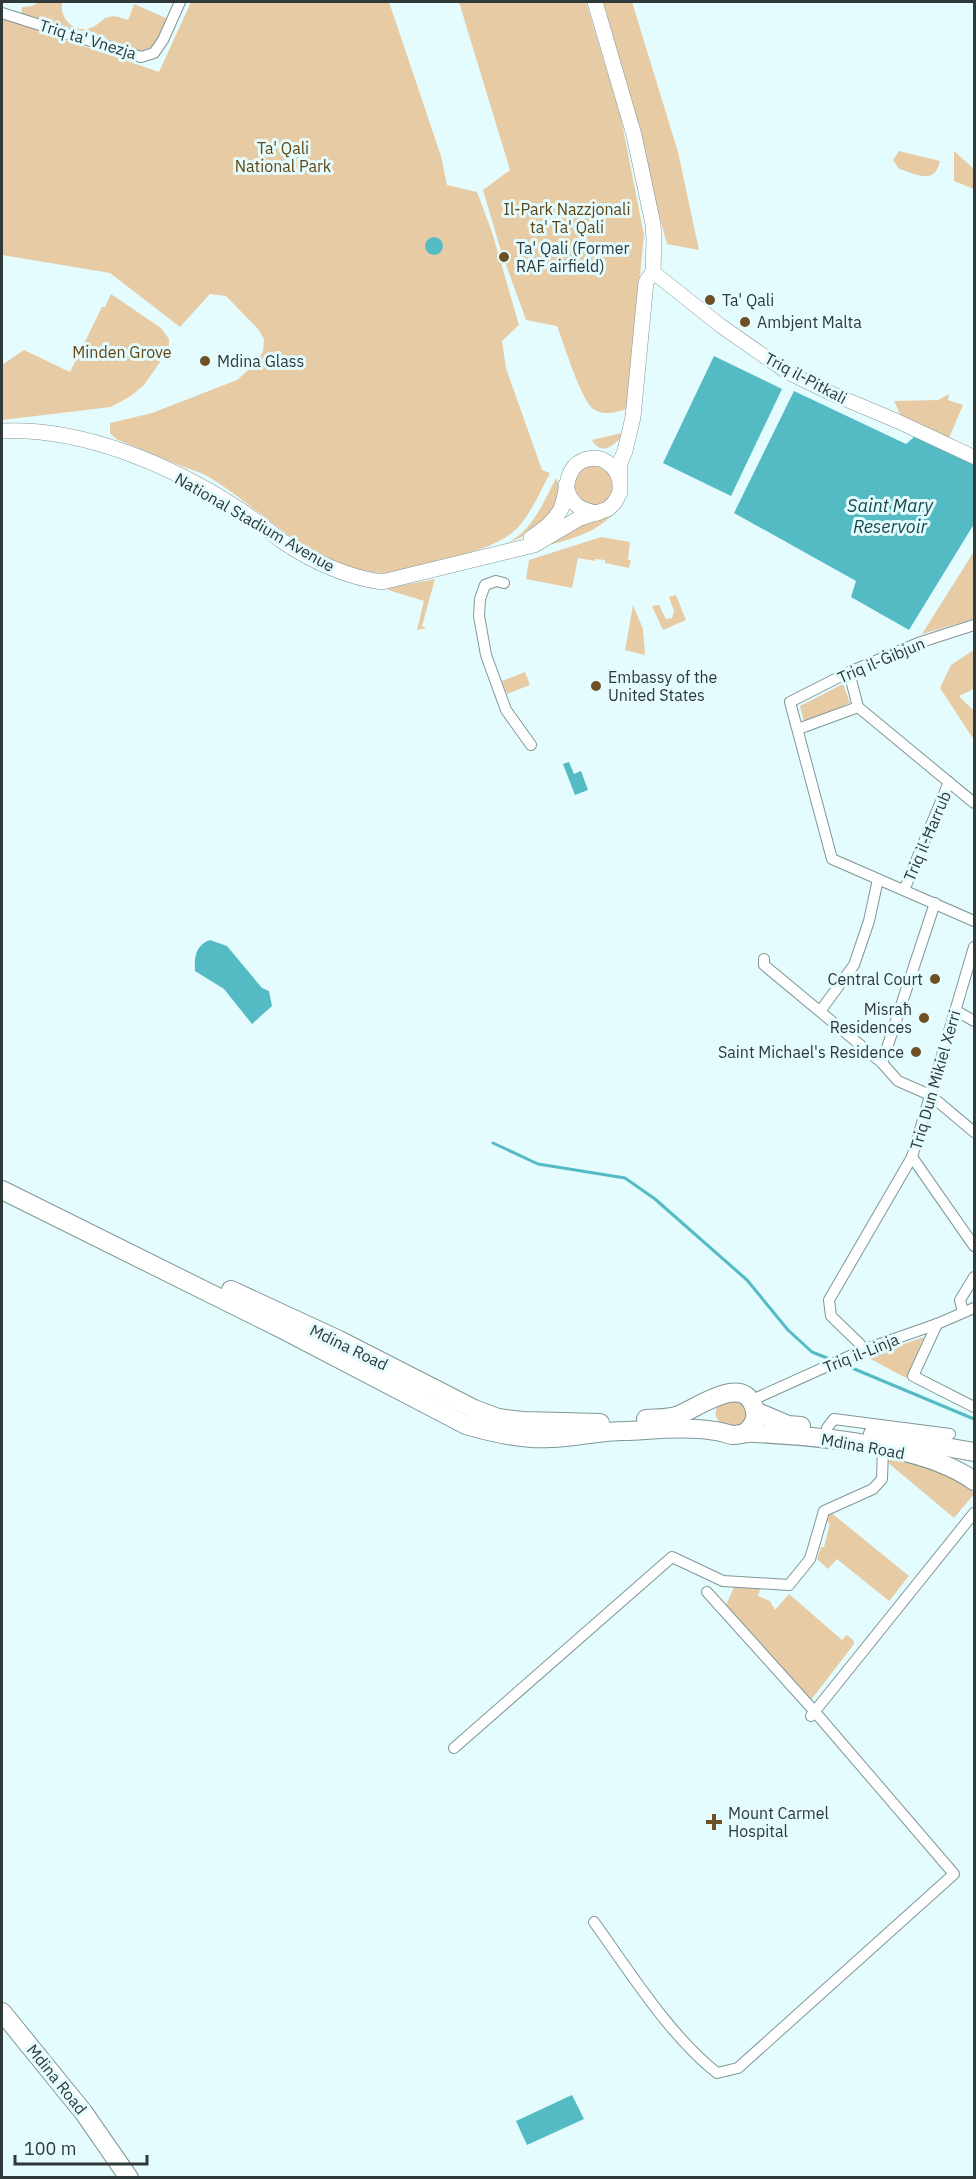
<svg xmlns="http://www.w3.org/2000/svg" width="976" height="2179" font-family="'IBM Plex Sans',sans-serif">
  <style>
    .green { fill: #e7cba5 }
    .water { fill: #54bbc5 }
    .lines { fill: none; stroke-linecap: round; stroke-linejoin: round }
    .stream { stroke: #54bbc5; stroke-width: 3 }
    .minor-casing { stroke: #809698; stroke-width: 12 }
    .tertiary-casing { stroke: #809698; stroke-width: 15 }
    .secondary-casing { stroke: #809698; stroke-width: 16 }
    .trunk-casing { stroke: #809698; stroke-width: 20 }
    .minor { stroke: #fff; stroke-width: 10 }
    .tertiary { stroke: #fff; stroke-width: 14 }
    .secondary { stroke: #fff; stroke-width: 15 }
    .trunk { stroke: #fff; stroke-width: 18 }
    .poi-dot { fill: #6d5024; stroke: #e4fcfe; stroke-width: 2 }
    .labels { text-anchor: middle; stroke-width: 6; stroke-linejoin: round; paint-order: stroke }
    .street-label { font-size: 16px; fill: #2f393a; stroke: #e4fcfe }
    .park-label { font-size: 16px; fill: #634615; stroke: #e4fcfe }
    .poi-label { font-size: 16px; fill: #2f393a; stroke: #e4fcfe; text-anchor: start }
    .water-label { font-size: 18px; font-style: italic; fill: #18474b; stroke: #e4fcfe }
  </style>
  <rect width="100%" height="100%" fill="#e4fcfe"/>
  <g class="green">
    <path d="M 39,2 L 62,3 C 59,20 77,35 93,27 C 100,24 102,18 109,17 C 115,15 121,18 128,20 L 134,4 L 168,19 C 150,61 143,54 105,41 L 105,37 L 21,14 L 22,7 L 32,6 Z"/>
    <path d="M 191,2 L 389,2 L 441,156 L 447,185 L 477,192 L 492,232 L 519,325 L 502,341 L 506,368 L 542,470 L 550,473 C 520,533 518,538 453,558 C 431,565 406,574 382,573 C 312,569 265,511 209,477 C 200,472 189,469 179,465 C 158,456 137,448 116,439 L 110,433 L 110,423 L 152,413 L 237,380 L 253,366 L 263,352 L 264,339 L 258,329 L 226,296 L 210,294 L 180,327 L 110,273 L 2,255 L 2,18 L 159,72 Z"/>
    <path d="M 459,2 L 586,2 L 621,118 L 644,235 L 627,409 C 616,412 606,416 595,410 C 582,404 563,341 557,326 L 526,320 L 500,248 L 483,190 L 510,170 Z"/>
    <path d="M 599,2 L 632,2 L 678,152 L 699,250 L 667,244 Z"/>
    <path d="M 899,151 L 940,161 C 934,186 918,174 899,169 L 893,160 Z"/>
    <path d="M 954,151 L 974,169 L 974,189 L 954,181 Z"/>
    <path d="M 111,294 L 161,328 L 169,339 L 169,349 L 144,385 L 131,396 L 111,407 L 2,420 L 2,365 L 24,350 L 70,372 L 102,307 L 105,307 Z"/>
    <path d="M 949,394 L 948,400 L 963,405 L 949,438 L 903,420 L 894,401 L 938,400 Z"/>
    <path d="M 626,432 C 616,444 602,458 592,440 Z"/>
    <path d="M 594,463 L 608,469 L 615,489 L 609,501 L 596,508 L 577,501 L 571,480 L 574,473 Z"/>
    <path d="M 556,478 C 574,511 534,533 508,543 C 534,528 543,503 556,478 Z"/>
    <path d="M 623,502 C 600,536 568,539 531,550 Z"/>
    <path d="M 601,537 L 630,542 L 628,560 L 631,560 L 629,568 L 605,563 L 605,560 L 595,559 L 595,561 L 578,558 L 572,588 L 526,579 L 529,560 Z"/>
    <path d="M 974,551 L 974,619 L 922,634 L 973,553 Z"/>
    <path d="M 435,579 L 422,626 L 426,628 L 417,630 L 424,601 L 388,590 L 388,588 Z"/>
    <path d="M 676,595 L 686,620 L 663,630 L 652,606 L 659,605 L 666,619 L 672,618 L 674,611 L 669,597 Z"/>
    <path d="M 633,605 L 643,629 L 645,655 L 625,650 Z"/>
    <path d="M 974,650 L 974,689 L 959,696 L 974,711 L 974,740 L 940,688 L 951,665 Z"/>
    <path d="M 525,672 L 530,685 L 507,694 L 502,681 Z"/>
    <path d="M 843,684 L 850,703 L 804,722 L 800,706 Z"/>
    <path d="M 924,1337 L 906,1378 L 867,1357 Z"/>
    <path d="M 722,1400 L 742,1401 C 743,1405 747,1411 747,1415 C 746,1438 699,1425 722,1400 Z"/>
    <path d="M 892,1458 L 916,1465 L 917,1463 C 934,1470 966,1476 974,1494 L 954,1518 L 886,1461 Z"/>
    <path d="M 829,1511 L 909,1576 L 889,1601 L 837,1559 L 828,1569 L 817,1559 L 821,1547 L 824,1547 L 830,1523 L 827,1522 Z"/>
    <path d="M 735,1585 L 761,1586 L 758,1596 L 770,1601 L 775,1610 L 789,1594 L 842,1640 L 847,1635 L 853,1640 L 854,1644 L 811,1700 L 726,1605 Z"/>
  </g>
  <g class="water">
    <circle cx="434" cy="246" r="9"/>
    <path d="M 714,356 L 782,389 L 731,496 L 663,463 Z"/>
    <path d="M 794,391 L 906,444 L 914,437 L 974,464 L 974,524 L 909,630 L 851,597 L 856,581 L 734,513 Z"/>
    <path d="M 569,762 L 574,774 L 581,771 L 588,790 L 575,795 L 563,764 Z"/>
    <path d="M 210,940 L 227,946 L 262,988 L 269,991 L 272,1006 L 252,1024 L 224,989 L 195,971 C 194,956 196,945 210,940 Z"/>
    <path d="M 572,2095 L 584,2119 L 527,2145 L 516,2121 Z"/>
  </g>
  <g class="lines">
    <g class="stream">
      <path d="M 493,1143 L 538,1164 L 625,1178 L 655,1199 L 747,1280 L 788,1330 L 812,1352 L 832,1360"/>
      <path d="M 840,1363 L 974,1419"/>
    </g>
    <g class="minor-casing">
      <g id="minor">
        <path d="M 2,13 L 141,57 L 154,53 L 163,40 L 180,2"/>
        <path d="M 504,583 L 496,581 L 485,585 L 480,599 L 479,616 L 486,655 L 506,710 L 531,745"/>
        <path d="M 974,625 L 918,643 L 849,672 L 790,702 L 832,859 L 974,921"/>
        <path d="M 849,672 L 858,707 L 974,803"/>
        <path d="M 798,729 L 858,707"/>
        <path d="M 904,890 L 949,782"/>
        <path d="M 764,959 L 764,965 L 882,1063 L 898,1081 L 930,1095 L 974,1132"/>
        <path d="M 821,1010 L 854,965 L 869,921 L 878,879"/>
        <path d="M 955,1010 L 974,1021"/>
        <path d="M 882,1063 L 935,903"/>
        <path d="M 912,1157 L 974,1246"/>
        <path d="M 963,1312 L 960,1300 L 974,1277"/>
        <path d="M 937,1324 L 913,1376 L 974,1407"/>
        <path d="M 863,1350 L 860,1344 L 831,1316 L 829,1300 L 912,1157 L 974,947"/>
        <path d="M 750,1401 L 863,1350 L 937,1324 L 974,1308"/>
        <path d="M 827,1428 L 834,1419 L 950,1434"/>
        <path d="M 811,1716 L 974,1513"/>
        <path d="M 454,1748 L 672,1557 L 723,1581 L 789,1585 L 810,1559 L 824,1511 L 873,1489 L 882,1479 L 883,1448"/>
        <path d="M 594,1922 C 630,1972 669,2035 717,2073 L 738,2068 L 954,1874 L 815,1712 L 707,1592"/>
      </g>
    </g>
    <g class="tertiary-casing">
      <path id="tertiary" d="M 653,272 L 721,326 L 787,372 L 828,392 L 897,421 L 974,457"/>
    </g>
    <g class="secondary-casing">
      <g id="secondary">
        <path d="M 2,431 C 82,427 171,465 237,508 C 253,518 267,530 282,541 C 312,561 346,577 382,582 L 534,545 L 578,519 L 608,509 L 615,502 L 620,492 L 620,463 L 625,451 L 633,417 L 646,282 L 653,272 L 654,240 L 653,224 L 634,135 L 595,2"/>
        <path d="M 566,485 C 569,503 580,511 598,513"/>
        <path d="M 531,538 C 542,531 555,521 561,509 C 569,490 563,466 587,459 C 592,458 596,458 601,459 C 610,463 616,468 619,478"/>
      </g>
    </g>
    <g class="trunk-casing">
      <g id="trunk">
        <path d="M 2,1190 L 280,1328 L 466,1425 C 493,1433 523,1440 551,1438 C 576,1437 600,1431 624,1431 C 653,1430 686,1426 715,1431 C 721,1431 726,1434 732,1435 C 740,1435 747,1432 755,1433 C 816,1436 925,1445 974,1481"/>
        <path d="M 231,1290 L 339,1340 L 474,1409 L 498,1418 L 522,1421 L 600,1423"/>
        <path d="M 755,1411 L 788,1425 L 801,1426"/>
        <path d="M 646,1419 C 656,1418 669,1419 679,1415 C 699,1407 746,1371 755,1411 C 757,1420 752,1427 746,1432"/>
        <path d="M 873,1434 L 974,1452"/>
        <path d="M 2,2012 L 84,2113 L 129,2178"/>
      </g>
    </g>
    <use href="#minor" class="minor"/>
    <use href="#tertiary" class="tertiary"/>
    <use href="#secondary" class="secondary"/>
    <use href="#trunk" class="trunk"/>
  </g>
  <g class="poi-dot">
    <circle cx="504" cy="257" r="6"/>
    <circle cx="710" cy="300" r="6"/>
    <circle cx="745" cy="322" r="6"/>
    <circle cx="205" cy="361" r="6"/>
    <circle cx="596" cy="686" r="6"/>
    <circle cx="935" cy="979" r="6"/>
    <circle cx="924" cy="1018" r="6"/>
    <circle cx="916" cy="1052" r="6"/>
    <path d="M711 1813h6v6h6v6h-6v6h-6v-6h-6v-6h6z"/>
  </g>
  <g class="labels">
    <g class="street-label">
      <text transform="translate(88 39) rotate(17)" y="6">Triq ta' Vnezja</text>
      <text transform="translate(806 378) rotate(28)" y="6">Triq il-Pitkali</text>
      <text transform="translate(255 522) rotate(30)" y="6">National Stadium Avenue</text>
      <text transform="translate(881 660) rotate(-23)" y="6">Triq il-Ġibjun</text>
      <text transform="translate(927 836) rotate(-67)" y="6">Triq il-Ħarrub</text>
      <text transform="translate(935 1080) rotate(-74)" y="6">Triq Dun Mikiel Xerri</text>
      <text transform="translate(349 1347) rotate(26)" y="6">Mdina Road</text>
      <text transform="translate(861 1353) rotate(-22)" y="6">Triq il-Linja</text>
      <text transform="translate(863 1446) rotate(10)" y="6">Mdina Road</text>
      <text transform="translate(57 2079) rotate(51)" y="6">Mdina Road</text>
    </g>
    <g class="park-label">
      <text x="283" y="154">Ta' Qali<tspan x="283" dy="18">National Park</tspan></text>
      <text x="567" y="215">Il-Park Nazzjonali<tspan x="567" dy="18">ta' Ta' Qali</tspan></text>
      <text x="122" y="358">Minden Grove</text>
    </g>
    <g class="poi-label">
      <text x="516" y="254">Ta' Qali (Former<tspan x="516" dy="18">RAF airfield)</tspan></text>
      <text x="722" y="306">Ta' Qali</text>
      <text x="757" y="328">Ambjent Malta</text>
      <text x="217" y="367">Mdina Glass</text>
      <text x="608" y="683">Embassy of the<tspan x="608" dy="18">United States</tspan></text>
      <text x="923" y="985" text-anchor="end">Central Court</text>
      <text x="912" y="1015" text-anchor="end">Misraħ<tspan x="912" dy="18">Residences</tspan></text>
      <text x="904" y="1058" text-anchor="end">Saint Michael's Residence</text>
      <text x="728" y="1819">Mount Carmel<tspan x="728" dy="18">Hospital</tspan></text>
    </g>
    <g class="water-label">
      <text x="890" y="512">Saint Mary<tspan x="890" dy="21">Reservoir</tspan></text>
    </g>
  </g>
  <rect width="976" height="2179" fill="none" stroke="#2f393a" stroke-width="6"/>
  <path d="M15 2155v9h132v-9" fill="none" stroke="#2f393a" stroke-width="3"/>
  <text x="24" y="2155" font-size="18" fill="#2f393a" stroke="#e4fcfe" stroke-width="4.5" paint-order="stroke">100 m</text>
</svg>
